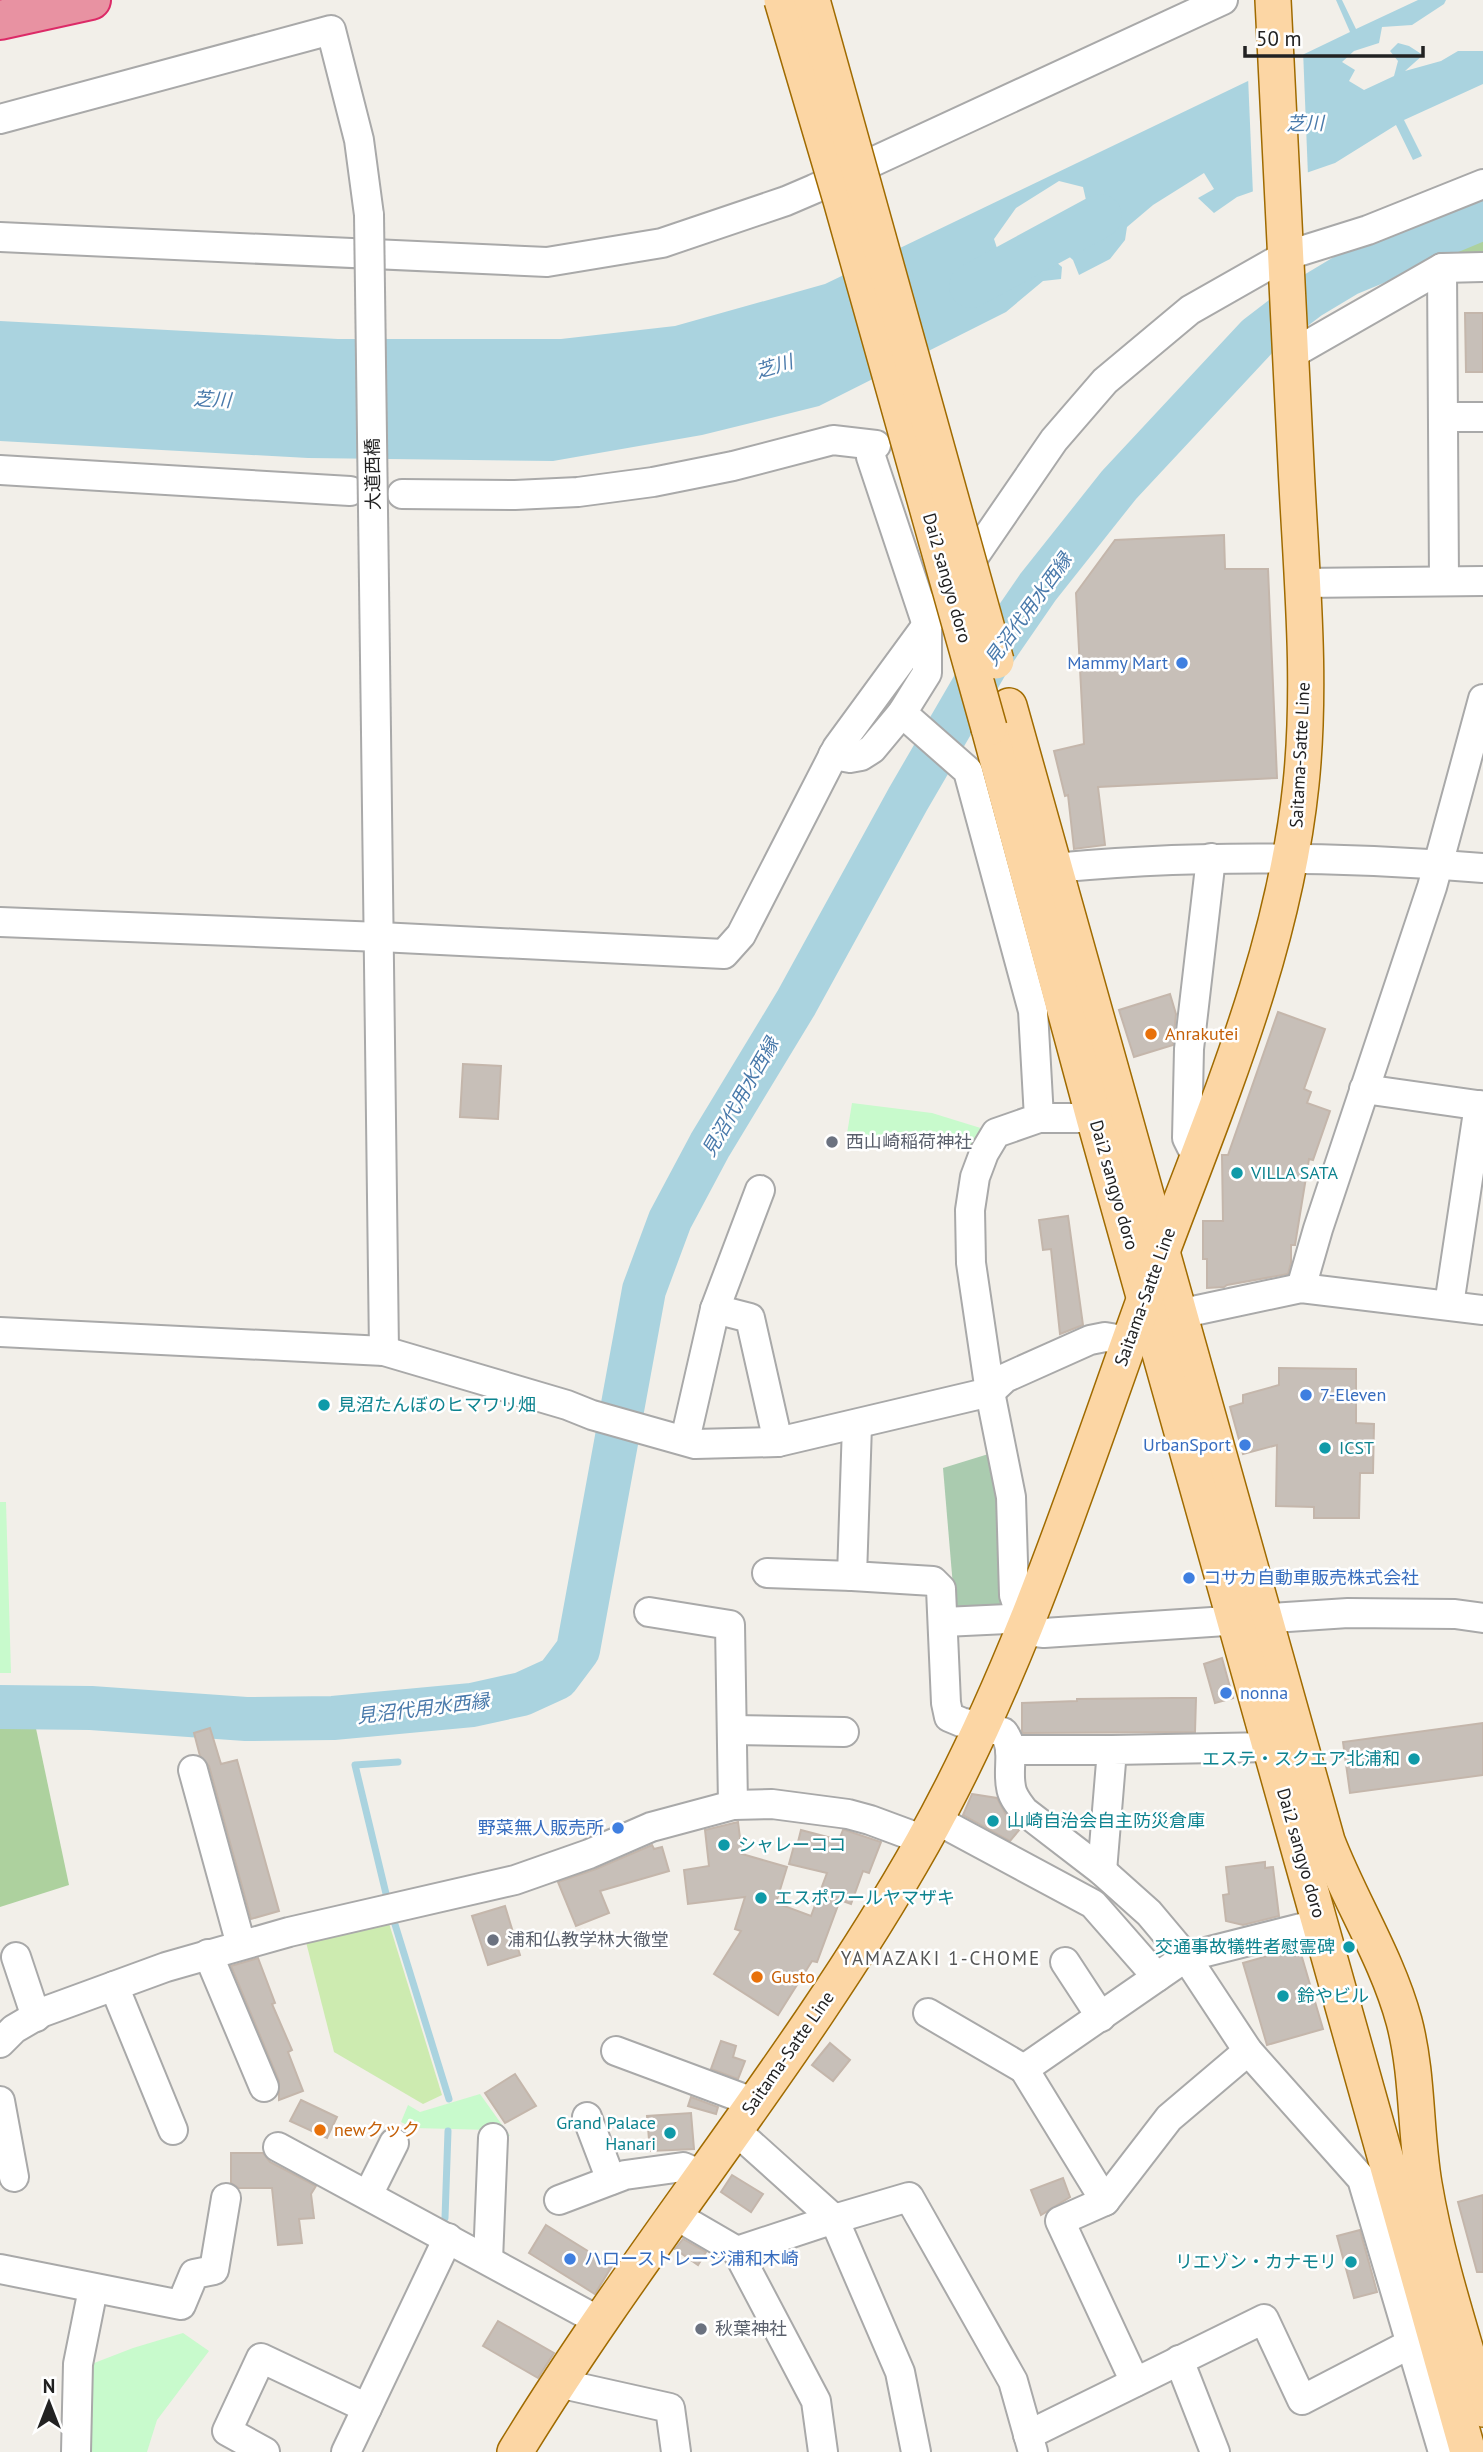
<svg xmlns="http://www.w3.org/2000/svg" width="1483" height="2452" font-family="'PT Sans','Noto Sans JP',sans-serif">
  <style>
    .grass { fill: #cdebb0 }
    .forest { fill: #add19e }
    .cemetery { fill: #aacbaf }
    .park { fill: #c8facc }
    .water { fill: #aad3df; fill-rule: evenodd }
    .pier { fill: #f2efe9 }
    .lines { fill: none; stroke-linecap: round; stroke-linejoin: round }
    .stream { stroke: #aad3df; stroke-width: 7 }
    .river { stroke: #aad3df; stroke-width: 44 }
    .building { fill: #c7bfb8; stroke: #c4b6ab; stroke-width: 2 }
    .minor-casing { stroke: #a9a9a9; stroke-width: 32 }
    .major-casing { stroke: #a06b00; stroke-width: 38 }
    .highway-casing { stroke: #dc2a67; stroke-width: 42 }
    .minor { stroke: #fff; stroke-width: 28 }
    .major { stroke: #fcd6a4; stroke-width: 35 }
    .highway { stroke: #e892a2; stroke-width: 38 }
    .minor-bridge-casing { stroke: #a9a9a9; stroke-width: 32; stroke-linecap: butt }
    .major-bridge-casing { stroke: #a06b00; stroke-width: 38; stroke-linecap: butt }
    .minor-bridge { stroke: #fff; stroke-width: 28 }
    .major-bridge { stroke: #fcd6a4; stroke-width: 35 }
    .shop-dot { fill: #3f7fe0; stroke: #fff; stroke-width: 2.5 }
    .food-dot { fill: #e8710a; stroke: #fff; stroke-width: 2.5 }
    .worship-dot { fill: #6b7280; stroke: #fff; stroke-width: 2.5 }
    .culture-dot { fill: #0f9aa8; stroke: #fff; stroke-width: 2.5 }
    .labels { text-anchor: middle; stroke-width: 5; stroke-linejoin: round; paint-order: stroke }
    .street-label { font-size: 18px; fill: #222; stroke: #fff }
    .shop-label { font-size: 18px; fill: #366cbe; stroke: #fff; text-anchor: start }
    .food-label { font-size: 18px; fill: #c56008; stroke: #fff; text-anchor: start }
    .worship-label { font-size: 18px; fill: #5b616d; stroke: #fff; text-anchor: start }
    .culture-label { font-size: 18px; fill: #0d838f; stroke: #fff; text-anchor: start }
    .water-label { font-size: 19px; font-style: italic; fill: #4a7aab; stroke: #fff }
    .neighbourhood-label { font-size: 19px; letter-spacing: 2px; fill: #555; stroke: #fff }
  </style>
  <rect width="100%" height="100%" fill="#f2efe9"/>
  <path class="grass" d="M 388,1920 L 442,2095 L 423,2104 L 334,2052 L 306,1942 Z"/>
  <g class="forest">
    <path d="M 1483,231 L 1483,255 L 1442,256 L 1440,248 Z"/>
    <path d="M 0,1717 L 34,1719 L 69,1885 L 0,1907 Z"/>
  </g>
  <path class="cemetery" d="M 995,1452 L 1004,1610 L 955,1610 L 943,1468 Z"/>
  <g class="park">
    <path d="M 852,1103 L 932,1113 L 987,1130 L 978,1144 L 846,1140 Z"/>
    <path d="M 0,1502 L 6,1502 L 11,1673 L 0,1673 Z"/>
    <path d="M 480,2094 L 510,2136 L 492,2136 L 492,2130 L 413,2128 L 401,2122 L 408,2105 L 420,2112 Z"/>
    <path d="M 183,2333 L 209,2351 L 157,2420 L 147,2452 L 86,2452 L 89,2365 L 133,2348 Z"/>
  </g>
  <path class="water" d="M 1336,0 L 1342,0 L 1356,29 L 1418,0 L 1446,0 L 1444,4 L 1412,25 L 1382,27 L 1379,43 L 1354,51 L 1342,62 L 1355,70 L 1349,81 L 1364,90 L 1394,76 L 1398,61 L 1390,51 L 1398,43 L 1409,46 L 1423,55 L 1405,71 L 1441,61 L 1458,51 L 1483,51 L 1483,84 L 1404,120 L 1422,156 L 1413,160 L 1396,125 L 1335,163 L 1237,197 L 1214,213 L 1198,198 L 1214,189 L 1204,173 L 1153,205 L 1127,227 L 1125,240 L 1110,259 L 1079,275 L 1073,260 L 1063,251 L 1049,256 L 1062,267 L 1061,279 L 1043,281 L 1006,312 L 819,406 L 702,435 L 553,461 L 308,458 L 0,441 L 0,321 L 338,339 L 561,339 L 675,326 L 825,284 L 1350,32 ZM 1059,181 L 1083,187 L 1086,200 L 1082,215 L 1027,263 L 1016,252 L 998,251 L 994,239 L 1016,208 Z"/>
  <path class="pier" d="M 1303,50 L 1308,176 L 1253,195 L 1248,76 Z"/>
  <g class="lines">
    <g class="stream">
      <path d="M 388,1902 L 355,1765 L 398,1762"/>
      <path d="M 393,1918 L 449,2099"/>
      <path d="M 445,2218 L 448,2131"/>
    </g>
    <g class="river">
      <path d="M 971,286 L 1100,216"/>
      <path d="M 0,1707 L 91,1708 L 246,1719 L 333,1718 L 472,1705 L 522,1694 L 557,1678 L 578,1650 L 644,1290 L 670,1220 L 710,1145 L 796,1003 L 908,799 L 994,651 L 1038,587 L 1119,485 L 1257,337 L 1308,298 L 1348,274 L 1483,218"/>
    </g>
  </g>
  <g class="building">
    <path d="M 1465,313 L 1483,313 L 1483,372 L 1466,372 Z"/>
    <path d="M 1224,535 L 1225,569 L 1268,569 L 1277,778 L 1098,787 L 1105,845 L 1074,849 L 1068,795 L 1065,796 L 1054,751 L 1084,744 L 1076,593 L 1115,540 Z"/>
    <path d="M 1170,994 L 1176,1014 L 1173,1045 L 1134,1057 L 1119,1010 Z"/>
    <path d="M 1278,1012 L 1325,1029 L 1304,1089 L 1311,1092 L 1307,1103 L 1330,1111 L 1313,1160 L 1309,1159 L 1295,1245 L 1291,1245 L 1291,1263 L 1288,1274 L 1227,1285 L 1224,1287 L 1207,1288 L 1207,1259 L 1203,1259 L 1203,1221 L 1223,1221 L 1222,1155 L 1228,1155 Z"/>
    <path d="M 463,1064 L 501,1066 L 498,1119 L 460,1117 Z"/>
    <path d="M 1068,1216 L 1083,1325 L 1060,1334 L 1051,1249 L 1043,1250 L 1039,1220 Z"/>
    <path d="M 1279,1368 L 1356,1369 L 1356,1423 L 1374,1424 L 1373,1473 L 1360,1473 L 1359,1518 L 1314,1518 L 1314,1507 L 1276,1506 L 1277,1445 L 1243,1454 L 1230,1407 L 1243,1403 L 1243,1395 L 1279,1385 Z"/>
    <path d="M 1222,1658 L 1233,1698 L 1215,1703 L 1204,1664 Z"/>
    <path d="M 1173,1698 L 1196,1698 L 1195,1732 L 1023,1733 L 1022,1731 L 1022,1703 L 1077,1701 L 1077,1699 Z"/>
    <path d="M 1483,1723 L 1483,1775 L 1350,1793 L 1343,1742 Z"/>
    <path d="M 210,1728 L 221,1764 L 237,1760 L 279,1911 L 251,1919 L 209,1766 L 200,1756 L 194,1733 Z"/>
    <path d="M 972,1794 L 997,1798 L 1006,1815 L 1020,1829 L 1010,1841 L 963,1815 Z"/>
    <path d="M 738,1822 L 742,1854 L 787,1867 L 776,1903 L 811,1916 L 827,1873 L 789,1864 L 795,1842 L 798,1842 L 801,1830 L 839,1840 L 843,1830 L 845,1830 L 881,1842 L 869,1873 L 863,1871 L 851,1904 L 840,1900 L 817,1962 L 812,1961 L 778,2015 L 714,1974 L 741,1931 L 735,1929 L 745,1897 L 688,1904 L 684,1870 L 709,1866 L 705,1830 Z"/>
    <path d="M 652,1845 L 654,1849 L 662,1847 L 669,1871 L 600,1891 L 609,1913 L 576,1926 L 558,1882 L 596,1869 Z"/>
    <path d="M 1265,1862 L 1265,1868 L 1273,1867 L 1279,1916 L 1243,1925 L 1226,1921 L 1223,1895 L 1229,1894 L 1226,1867 Z"/>
    <path d="M 505,1906 L 520,1955 L 488,1965 L 472,1916 Z"/>
    <path d="M 1299,1947 L 1323,2029 L 1267,2045 L 1243,1963 Z"/>
    <path d="M 258,1958 L 275,2003 L 272,2004 L 292,2050 L 288,2052 L 303,2091 L 279,2100 L 279,2081 L 231,1966 Z"/>
    <path d="M 721,2041 L 736,2046 L 733,2057 L 745,2061 L 738,2079 L 711,2069 Z"/>
    <path d="M 830,2043 L 850,2060 L 833,2081 L 812,2065 Z"/>
    <path d="M 515,2074 L 536,2106 L 505,2123 L 485,2093 Z"/>
    <path d="M 691,2097 L 718,2107 L 716,2114 L 688,2106 Z"/>
    <path d="M 301,2100 L 337,2117 L 327,2138 L 290,2121 Z"/>
    <path d="M 691,2113 L 694,2149 L 650,2151 L 647,2116 Z"/>
    <path d="M 231,2153 L 263,2153 L 270,2162 L 316,2186 L 311,2194 L 314,2218 L 299,2219 L 302,2243 L 278,2245 L 272,2188 L 239,2188 L 231,2183 Z"/>
    <path d="M 732,2175 L 763,2194 L 751,2212 L 721,2192 Z"/>
    <path d="M 1063,2178 L 1070,2197 L 1041,2215 L 1031,2190 Z"/>
    <path d="M 1483,2195 L 1483,2272 L 1477,2272 L 1458,2202 Z"/>
    <path d="M 546,2225 L 612,2266 L 595,2294 L 529,2253 Z"/>
    <path d="M 1360,2230 L 1377,2292 L 1354,2298 L 1337,2236 Z"/>
    <path d="M 683,2239 L 706,2252 L 698,2265 L 675,2249 Z"/>
    <path d="M 498,2321 L 554,2353 L 538,2378 L 483,2346 Z"/>
  </g>
  <g class="lines">
    <g class="minor-casing">
      <g id="minor">
        <path d="M 0,119 L 331,30 L 359,140 L 369,215"/>
        <path d="M 0,237 L 547,262 L 662,243 L 786,201 L 814,189 L 1223,0"/>
        <path d="M 1442,268 L 1444,581"/>
        <path d="M 1290,355 L 1442,268 L 1483,267"/>
        <path d="M 1444,417 L 1483,417"/>
        <path d="M 0,470 L 350,491"/>
        <path d="M 402,494 L 515,495 L 578,492 L 653,482 L 733,466 L 833,440 L 876,445"/>
        <path d="M 1302,583 L 1483,581"/>
        <path d="M 902,713 L 968,771 L 1033,1011 L 1039,1118 L 996,1133 L 984,1153 L 975,1177 L 970,1210 L 971,1263 L 990,1392 L 1011,1497 L 1014,1595 L 1018,1607 L 1030,1618"/>
        <path d="M 376,732 L 384,1351"/>
        <path d="M 833,755 L 850,758 L 861,756 L 872,749 L 902,713 L 927,673 L 927,625 L 871,457"/>
        <path d="M 1035,870 C 1183,854 1334,856 1483,868"/>
        <path d="M 0,922 L 380,937 L 724,954 L 741,935 L 837,748 L 927,625 L 1054,440 L 1105,381 L 1190,310 L 1285,256 L 1368,230 L 1483,184"/>
        <path d="M 1364,1089 L 1483,1106"/>
        <path d="M 1039,1118 L 1094,1118"/>
        <path d="M 1197,1158 L 1187,1138 L 1189,1049 L 1211,858"/>
        <path d="M 1301,1288 L 1318,1229 L 1432,887 L 1483,699"/>
        <path d="M 1449,1305 L 1479,1105"/>
        <path d="M 715,1309 L 750,1318 L 778,1442"/>
        <path d="M 1179,1314 L 1301,1288 L 1483,1310"/>
        <path d="M 0,1332 L 384,1351 L 567,1405 L 592,1415 L 695,1444 L 778,1442 L 990,1392 L 1005,1378 L 1090,1340 L 1105,1337 L 1129,1341"/>
        <path d="M 857,1425 L 852,1576 L 933,1581 L 941,1589 L 946,1703 L 949,1717 L 961,1722 L 1003,1732 C 1016,1747 1007,1768 1011,1787 C 1012,1796 1018,1803 1024,1811 L 1102,1871 L 1149,1913 L 1186,1957 L 1248,2051 L 1362,2179 L 1443,2452"/>
        <path d="M 685,1440 L 715,1309 L 760,1190"/>
        <path d="M 767,1573 L 852,1576"/>
        <path d="M 649,1612 L 730,1625 L 733,1805"/>
        <path d="M 944,1622 L 1030,1618"/>
        <path d="M 1025,1631 L 1044,1633 L 1348,1613 L 1455,1614 L 1483,1618"/>
        <path d="M 732,1730 L 844,1732"/>
        <path d="M 1010,1750 L 1112,1750"/>
        <path d="M 193,1770 L 241,1945"/>
        <path d="M 935,1819 L 1093,1904 L 1157,1977"/>
        <path d="M 1102,1871 L 1112,1750 L 1271,1747"/>
        <path d="M 208,1954 L 264,2087"/>
        <path d="M 16,1957 L 36,2017"/>
        <path d="M 1065,1962 L 1101,2017"/>
        <path d="M 114,1986 L 173,2130"/>
        <path d="M 928,2013 L 1024,2069"/>
        <path d="M 0,2043 L 14,2029 L 43,2012 L 166,1967 L 289,1932 L 515,1880 L 589,1854 L 651,1827 L 733,1805 L 772,1804 L 848,1814 L 870,1820 L 924,1840"/>
        <path d="M 616,2051 L 753,2102"/>
        <path d="M 0,2101 L 14,2177"/>
        <path d="M 587,2117 L 611,2180"/>
        <path d="M 734,2129 L 834,2219 L 909,2197 L 1013,2381 L 1033,2452"/>
        <path d="M 278,2147 L 599,2321"/>
        <path d="M 368,2195 L 394,2143"/>
        <path d="M 559,2200 L 625,2175 L 683,2167 L 702,2175"/>
        <path d="M 1105,2201 L 1024,2069 L 1186,1957 L 1321,1923"/>
        <path d="M 675,2215 L 737,2251 L 816,2401 L 823,2452"/>
        <path d="M 737,2251 L 834,2219 L 900,2372 L 916,2452"/>
        <path d="M 488,2260 L 493,2138"/>
        <path d="M 0,2269 L 181,2305 L 194,2274 L 214,2270 L 226,2198"/>
        <path d="M 1179,2360 L 1215,2452"/>
        <path d="M 1135,2382 L 1060,2221 L 1105,2201 L 1169,2118 L 1248,2051"/>
        <path d="M 558,2383 L 670,2408 L 676,2452"/>
        <path d="M 1028,2435 L 1264,2319 L 1302,2400 L 1410,2344"/>
        <path d="M 76,2452 L 78,2364 L 93,2289"/>
        <path d="M 265,2452 L 227,2431 L 261,2358 L 367,2408"/>
        <path d="M 346,2452 L 448,2238"/>
      </g>
    </g>
    <g class="major-casing">
      <g id="major">
        <path d="M 1009,706 L 1327,1841 C 1350,1901 1387,1958 1404,2021 C 1418,2074 1415,2130 1424,2184 C 1437,2261 1462,2335 1483,2409"/>
        <path d="M 989,728 L 1094,1118 L 1468,2452"/>
        <path d="M 515,2452 C 642,2244 802,2057 922,1844 C 1027,1658 1087,1453 1161,1254 C 1219,1099 1284,949 1301,784 C 1312,679 1301,570 1296,465 C 1288,310 1280,155 1273,0"/>
      </g>
    </g>
    <g class="highway-casing">
      <path id="highway" d="M 0,20 L 91,0"/>
    </g>
    <use href="#minor" class="minor"/>
    <use href="#major" class="major"/>
    <use href="#highway" class="highway"/>
    <g class="minor-bridge-casing">
      <path id="minor-bridge" d="M 369,215 L 376,732"/>
    </g>
    <g class="major-bridge-casing">
      <g id="major-bridge">
        <path d="M 782,0 L 841,200 L 989,728"/>
        <path d="M 812,0 L 996,661"/>
      </g>
    </g>
    <use href="#minor-bridge" class="minor-bridge"/>
    <use href="#major-bridge" class="major-bridge"/>
  </g>
  <g class="shop-dot">
    <circle cx="1182" cy="663" r="7"/>
    <circle cx="1306" cy="1395" r="7"/>
    <circle cx="1245" cy="1445" r="7"/>
    <circle cx="1189" cy="1578" r="7"/>
    <circle cx="1226" cy="1693" r="7"/>
    <circle cx="618" cy="1828" r="7"/>
    <circle cx="570" cy="2259" r="7"/>
  </g>
  <g class="food-dot">
    <circle cx="1151" cy="1034" r="7"/>
    <circle cx="757" cy="1977" r="7"/>
    <circle cx="320" cy="2130" r="7"/>
  </g>
  <g class="worship-dot">
    <circle cx="832" cy="1142" r="7"/>
    <circle cx="493" cy="1940" r="7"/>
    <circle cx="701" cy="2329" r="7"/>
  </g>
  <g class="culture-dot">
    <circle cx="1237" cy="1173" r="7"/>
    <circle cx="324" cy="1405" r="7"/>
    <circle cx="1325" cy="1448" r="7"/>
    <circle cx="1414" cy="1759" r="7"/>
    <circle cx="993" cy="1821" r="7"/>
    <circle cx="724" cy="1845" r="7"/>
    <circle cx="761" cy="1898" r="7"/>
    <circle cx="1349" cy="1947" r="7"/>
    <circle cx="1283" cy="1996" r="7"/>
    <circle cx="670" cy="2133" r="7"/>
    <circle cx="1351" cy="2262" r="7"/>
  </g>
  <g class="labels">
    <g class="street-label">
      <text transform="translate(373 474) rotate(-91)" y="6">大道西橋</text>
      <text transform="translate(947 578) rotate(74)" y="6">Dai2 sangyo doro</text>
      <text transform="translate(1300 755) rotate(-87)" y="6">Saitama-Satte Line</text>
      <text transform="translate(1114 1185) rotate(74)" y="6">Dai2 sangyo doro</text>
      <text transform="translate(1145 1297) rotate(-70)" y="6">Saitama-Satte Line</text>
      <text transform="translate(1301 1853) rotate(74)" y="6">Dai2 sangyo doro</text>
      <text transform="translate(788 2053) rotate(-55)" y="6">Saitama-Satte Line</text>
    </g>
    <g class="shop-label">
      <text x="1168" y="669" text-anchor="end">Mammy Mart</text>
      <text x="1320" y="1401">7-Eleven</text>
      <text x="1231" y="1451" text-anchor="end">UrbanSport</text>
      <text x="1203" y="1584">コサカ自動車販売株式会社</text>
      <text x="1240" y="1699">nonna</text>
      <text x="604" y="1834" text-anchor="end">野菜無人販売所</text>
      <text x="584" y="2265">ハローストレージ浦和木崎</text>
    </g>
    <g class="food-label">
      <text x="1165" y="1040">Anrakutei</text>
      <text x="771" y="1983">Gusto</text>
      <text x="334" y="2136">newクック</text>
    </g>
    <g class="worship-label">
      <text x="846" y="1148">西山崎稲荷神社</text>
      <text x="507" y="1946">浦和仏教学林大徹堂</text>
      <text x="715" y="2335">秋葉神社</text>
    </g>
    <g class="culture-label">
      <text x="1251" y="1179">VILLA SATA</text>
      <text x="338" y="1411">見沼たんぼのヒマワリ畑</text>
      <text x="1339" y="1454">ICST</text>
      <text x="1400" y="1765" text-anchor="end">エステ・スクエア北浦和</text>
      <text x="1007" y="1827">山崎自治会自主防災倉庫</text>
      <text x="738" y="1851">シャレーココ</text>
      <text x="775" y="1904">エスポワールヤマザキ</text>
      <text x="1335" y="1953" text-anchor="end">交通事故犠牲者慰霊碑</text>
      <text x="1297" y="2002">鈴やビル</text>
      <text x="656" y="2129" text-anchor="end">Grand Palace<tspan x="656" dy="21">Hanari</tspan></text>
      <text x="1337" y="2268" text-anchor="end">リエゾン・カナモリ</text>
    </g>
    <g class="water-label">
      <text transform="translate(1305 123) rotate(-1)" y="7">芝川</text>
      <text transform="translate(774 366) rotate(-17)" y="7">芝川</text>
      <text transform="translate(212 399) rotate(3)" y="7">芝川</text>
      <text transform="translate(1028 609) rotate(-54)" y="7">見沼代用水西縁</text>
      <text transform="translate(740 1097) rotate(-60)" y="7">見沼代用水西縁</text>
      <text transform="translate(423 1708) rotate(-7)" y="7">見沼代用水西縁</text>
    </g>
    <g class="neighbourhood-label">
      <text x="941" y="1965">YAMAZAKI 1-CHOME</text>
    </g>
  </g>
  <g transform="translate(49 2403)" stroke="#ffffff" stroke-width="5" paint-order="stroke">
  <path d="M0-5L12 26L0 18L-12 26Z" fill="#222222"/>
  <text y="-10" font-size="19" font-weight="bold" text-anchor="middle" fill="#222222">N</text>
  </g>
  <path d="M1245 46v10h178v-10" fill="none" stroke="#222222" stroke-width="3.5"/>
  <text x="1256" y="46" font-size="21" fill="#222222" stroke="#ffffff" stroke-width="5" paint-order="stroke">50 m</text>
</svg>
